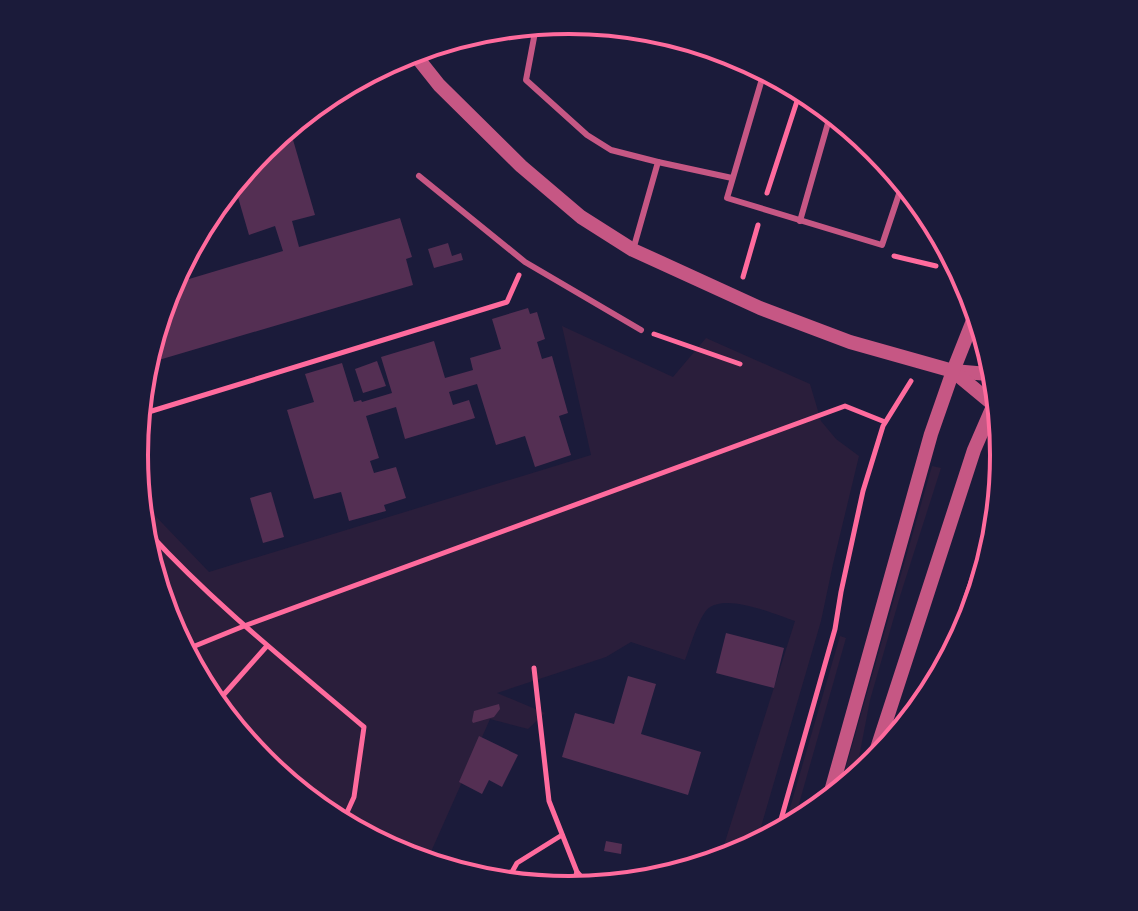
<svg xmlns="http://www.w3.org/2000/svg" width="1138" height="911" font-family="Helvetica,sans-serif">
  <style>
    .green { fill: #2a1e3b }
    .building { fill: #542f53 }
    .lines { fill: none; stroke-linecap: round; stroke-linejoin: round }
    .path { stroke: #ff6b9d; stroke-width: 5 }
    .service { stroke: #c65784; stroke-width: 6 }
    .tertiary { stroke: #c65784; stroke-width: 14 }
    .rim { fill: none; stroke: #ff6b9d; stroke-width: 4 }
  </style>
  <rect width="100%" height="100%" fill="#1b1b3a"/>
  <g class="green">
    <path d="M 562,326 L 673,377 L 706,338 L 810,384 L 821,421 L 836,439 L 859,456 L 833,564 L 821,621 L 756,844 L 735,858 L 719,861 L 795,621 C 774,614 720,590 705,612 C 697,623 690,647 685,660 L 631,642 L 606,657 L 497,693 L 545,713 L 528,729 L 490,719 L 426,863 L 402,858 L 261,763 L 166,622 L 143,503 L 209,572 L 591,455 Z"/>
    <path d="M 932,466 L 941,468 L 901,593 L 870,700 L 855,778 L 840,788 Z"/>
    <path d="M 840,636 L 846,638 L 795,818 L 785,825 Z"/>
  </g>
  <g class="building">
    <path d="M 291,133 L 315,215 L 292,221 L 299,247 L 400,218 L 412,257 L 406,259 L 413,285 L 152,362 L 167,288 L 169,285 L 283,251 L 275,226 L 249,235 L 235,187 L 261,147 L 276,138 Z"/>
    <path d="M 448,243 L 452,256 L 461,253 L 463,260 L 434,268 L 428,249 Z"/>
    <path d="M 528,308 L 530,314 L 537,312 L 545,339 L 537,342 L 542,359 L 552,356 L 568,413 L 559,416 L 571,455 L 535,467 L 525,436 L 496,445 L 477,384 L 449,392 L 453,405 L 469,400 L 475,418 L 405,439 L 396,407 L 366,416 L 379,458 L 370,461 L 374,473 L 396,467 L 406,498 L 384,505 L 386,511 L 349,521 L 341,492 L 314,499 L 287,410 L 314,402 L 305,374 L 342,363 L 354,402 L 361,400 L 362,402 L 392,393 L 381,357 L 434,341 L 445,378 L 473,370 L 470,358 L 501,349 L 492,319 Z"/>
    <path d="M 377,361 L 386,386 L 363,393 L 355,369 Z"/>
    <path d="M 271,492 L 284,537 L 263,543 L 250,498 Z"/>
    <path d="M 726,633 L 784,648 L 774,688 L 716,673 Z"/>
    <path d="M 628,676 L 656,684 L 641,734 L 701,752 L 688,795 L 562,757 L 575,713 L 614,724 Z"/>
    <path d="M 499,704 L 500,709 L 494,717 L 473,723 L 472,721 L 474,711 Z"/>
    <path d="M 479,736 L 518,755 L 502,787 L 489,780 L 482,794 L 459,782 Z"/>
    <path d="M 606,841 L 622,844 L 621,854 L 604,851 Z"/>
  </g>
  <g class="lines">
    <g class="path">
      <path d="M 767,193 L 799,95"/>
      <path d="M 894,256 L 936,266"/>
      <path d="M 743,277 L 758,225"/>
      <path d="M 654,334 L 740,364"/>
      <path d="M 142,414 L 507,302 L 519,275"/>
      <path d="M 149,533 C 215,605 290,664 364,727 L 354,797 L 344,819"/>
      <path d="M 185,650 L 244,626 L 845,406 L 885,422"/>
      <path d="M 944,663 L 992,519"/>
      <path d="M 534,668 L 549,801 L 577,872 L 590,887"/>
      <path d="M 219,700 L 266,647"/>
      <path d="M 778,830 L 835,629 L 841,592 L 863,491 L 883,426 L 911,381"/>
      <path d="M 508,879 L 517,863 L 562,835"/>
      <path d="M 570,891 L 577,872"/>
    </g>
    <g class="service">
      <path d="M 536,27 L 526,80 L 587,135 L 611,150 L 658,162 L 732,178"/>
      <path d="M 764,72 L 727,198 L 882,245 L 902,185"/>
      <path d="M 419,176 L 525,262 L 641,330"/>
      <path d="M 800,221 L 830,116"/>
      <path d="M 633,250 L 658,162"/>
    </g>
    <g class="tertiary">
      <path d="M 412,51 L 439,85 L 521,166 L 581,217 L 633,250 L 760,308 L 850,342 L 953,371 L 988,374"/>
      <path d="M 953,371 L 994,405"/>
      <path d="M 871,767 L 974,450 L 994,404"/>
      <path d="M 830,795 L 931,434 L 953,371 L 976,313"/>
    </g>
  </g>
  <path d="M0 0H1138V911H0ZM148 455a421 421 0 1 1 842 0a421 421 0 1 1-842 0Z" fill="#1b1b3a" fill-rule="evenodd"/>
  <path class="rim" d="M148 455a421 421 0 1 1 842 0a421 421 0 1 1-842 0Z"/>
</svg>
